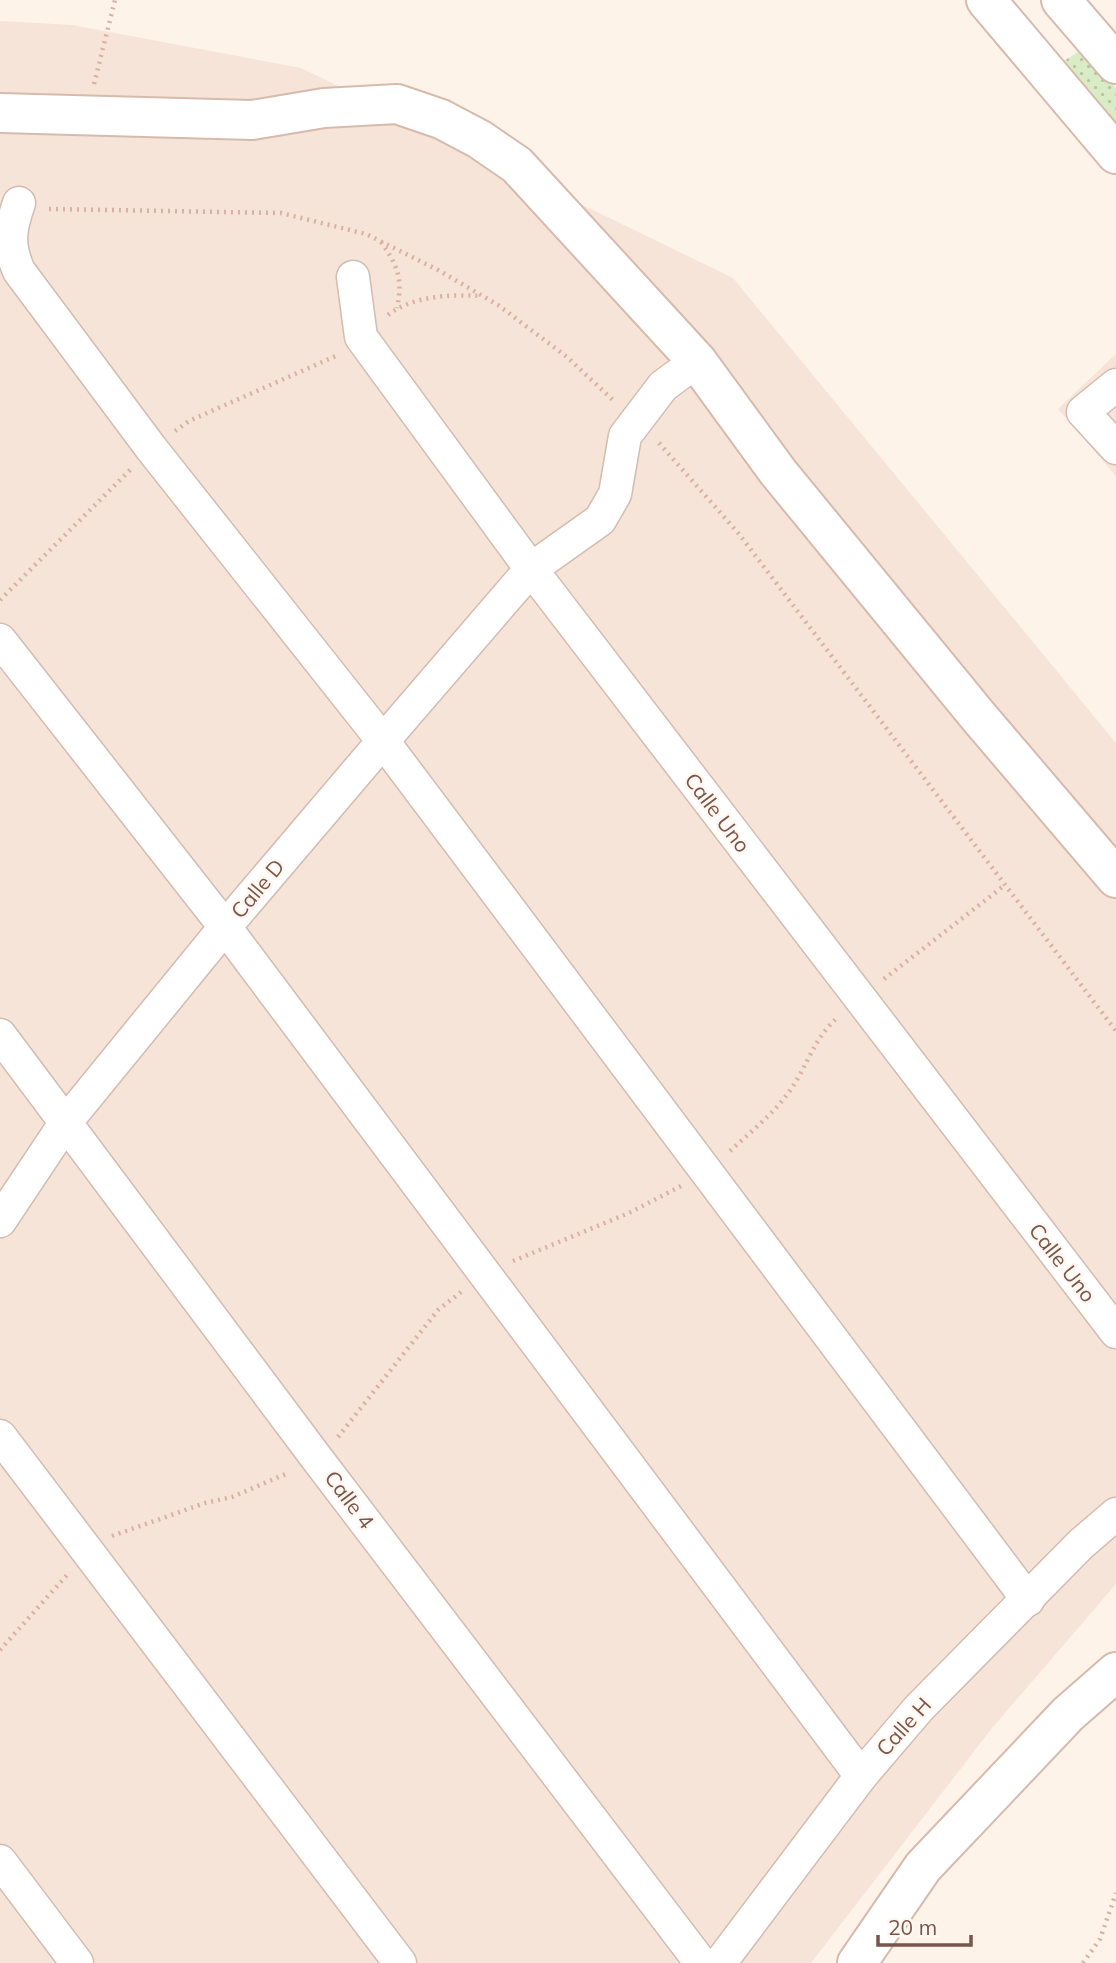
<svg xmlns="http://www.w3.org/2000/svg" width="1116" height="1963" font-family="Mulish,sans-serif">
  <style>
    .residential { fill: #f5e4d7 }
    .grass { fill: url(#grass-dots) }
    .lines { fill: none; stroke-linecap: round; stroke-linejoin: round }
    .street-casing { stroke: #d3bcb0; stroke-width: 35 }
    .secondary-casing { stroke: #d6bbad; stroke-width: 42 }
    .path { stroke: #d9b1a2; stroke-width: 4.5; stroke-dasharray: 2 5; stroke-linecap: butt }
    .street { stroke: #fff; stroke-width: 32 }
    .secondary { stroke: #fff; stroke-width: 38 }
    .labels { text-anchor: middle; stroke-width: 5; stroke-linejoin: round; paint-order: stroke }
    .street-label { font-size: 21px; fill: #79564b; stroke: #fff7f0 }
  </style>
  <defs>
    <pattern id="grass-dots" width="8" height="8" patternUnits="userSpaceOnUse" patternTransform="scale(1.75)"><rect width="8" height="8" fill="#d9ecc6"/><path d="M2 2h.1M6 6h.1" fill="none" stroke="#b5c2a3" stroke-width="1.8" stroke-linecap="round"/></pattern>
  </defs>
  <rect width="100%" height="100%" fill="#fdf3e9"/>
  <g class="residential">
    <path d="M 0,21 L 72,25 L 301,68 L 733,278 L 1116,743 L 1116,1584 L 992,1728 L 811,1963 L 0,1963 Z"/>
    <path d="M 1116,354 L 1116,476 L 1058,409 Z"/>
  </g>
  <path class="grass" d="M 1083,49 L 1116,88 L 1116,133 L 1059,64 Z"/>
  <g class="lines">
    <g class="street-casing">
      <g id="street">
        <path d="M 19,203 C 10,229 7,244 19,271 L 151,448 L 383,741 L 1028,1600"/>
        <path d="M 353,277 L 361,337 L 531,569 L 1116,1332"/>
        <path d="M 1116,385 L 1083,412 L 1116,448"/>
        <path d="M 0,640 L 225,927 L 861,1776"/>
        <path d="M 0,1035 L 315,1456 L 701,1963"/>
        <path d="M 0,1221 L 66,1122 L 225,927 L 383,741 L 531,569 L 600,520 L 615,494 L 625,436 L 663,386 L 697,361"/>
        <path d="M 0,1436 L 400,1963"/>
        <path d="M 0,1861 L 77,1963"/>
        <path d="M 720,1963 L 861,1776 L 919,1708 L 1081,1544 L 1116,1514"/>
      </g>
    </g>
    <g class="secondary-casing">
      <g id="secondary">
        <path d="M 986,0 L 1116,154"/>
        <path d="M 1061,0 L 1116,64"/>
        <path d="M 0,113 L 252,120 L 324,108 L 397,104 L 441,119 L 479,139 L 517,165 L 697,361 L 778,472 L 978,716 L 1116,878"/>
        <path d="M 857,1963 L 923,1867 L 1068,1714 L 1116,1672"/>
      </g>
    </g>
    <g class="path">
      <path d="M 94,84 L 115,0"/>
      <path d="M 49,209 L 281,213 L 366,234 L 438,270 L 498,305 L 567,357 L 614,401"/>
      <path d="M 381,242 C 398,266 403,279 397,308"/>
      <path d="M 388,315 C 412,296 451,294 480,296"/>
      <path d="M 175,431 L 189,421 L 338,355"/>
      <path d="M 659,443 L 739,534 L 1116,1031"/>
      <path d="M 0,600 L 131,469"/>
      <path d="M 884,979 L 1005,885"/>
      <path d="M 730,1151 C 755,1128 781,1108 798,1078 C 811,1055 817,1036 837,1018"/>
      <path d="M 513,1261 L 629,1213 L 681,1186"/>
      <path d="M 338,1437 L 438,1310 L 461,1292"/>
      <path d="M 112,1536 L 205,1503 L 232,1497 L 288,1473"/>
      <path d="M 0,1650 L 67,1575"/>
      <path d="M 1083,1963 L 1100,1939 L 1116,1893"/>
    </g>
    <use href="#street" class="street"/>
    <use href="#secondary" class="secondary"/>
  </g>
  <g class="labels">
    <g class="street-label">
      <text transform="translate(717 813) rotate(53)" y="7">Calle Uno</text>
      <text transform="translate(258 889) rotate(-50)" y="7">Calle D</text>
      <text transform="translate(1062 1263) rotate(52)" y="7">Calle Uno</text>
      <text transform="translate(349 1500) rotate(53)" y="7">Calle 4</text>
      <text transform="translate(904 1727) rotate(-48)" y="7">Calle H</text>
    </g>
  </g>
  <path d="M878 1935v10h93v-10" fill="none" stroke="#79564b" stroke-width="3.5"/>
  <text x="888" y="1935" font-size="21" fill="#79564b" stroke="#fff7f0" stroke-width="5" paint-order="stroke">20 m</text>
</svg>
